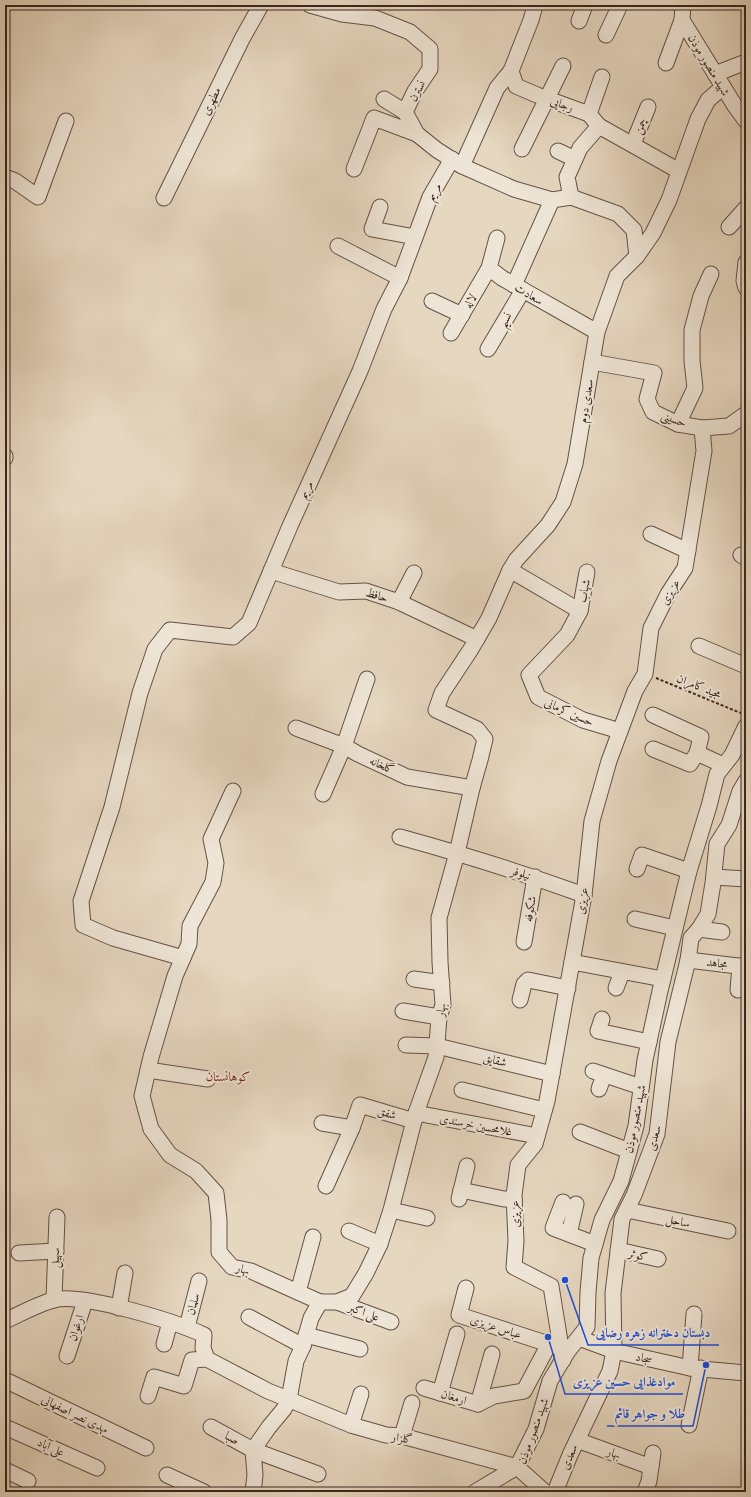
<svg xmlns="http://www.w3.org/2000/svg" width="751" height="1497" font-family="Vollkorn,Amiri,serif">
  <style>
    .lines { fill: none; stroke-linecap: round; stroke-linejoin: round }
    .minor-casing { stroke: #645246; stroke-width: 17 }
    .path { stroke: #38251e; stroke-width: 2; stroke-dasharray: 3 2; stroke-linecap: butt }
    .minor { stroke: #efe5d6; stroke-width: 15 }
    .labels { text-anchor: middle; stroke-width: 4; stroke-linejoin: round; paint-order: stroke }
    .street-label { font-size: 12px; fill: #38251e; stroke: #efe5d6 }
    .neighbourhood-label { font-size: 13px; fill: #7a1f14; stroke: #efe5d6 }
    .leader { fill: none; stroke: #1d4ed8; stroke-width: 1.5 }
    .callout-dot { fill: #1d4ed8; stroke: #efe5d6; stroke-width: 1.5 }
    .callout-label { font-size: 13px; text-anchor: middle; font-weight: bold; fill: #1d4ed8; stroke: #efe5d6; stroke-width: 4; stroke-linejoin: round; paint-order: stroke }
  </style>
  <rect width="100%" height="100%" fill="#e6d7c0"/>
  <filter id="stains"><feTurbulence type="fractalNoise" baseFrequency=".005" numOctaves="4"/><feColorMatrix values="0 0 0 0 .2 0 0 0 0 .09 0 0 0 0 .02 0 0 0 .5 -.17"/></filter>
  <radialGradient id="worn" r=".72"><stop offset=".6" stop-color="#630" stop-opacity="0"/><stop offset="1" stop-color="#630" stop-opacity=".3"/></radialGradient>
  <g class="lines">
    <g class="minor-casing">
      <g id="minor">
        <path d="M 310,5 L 342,14 L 375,18 L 410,32 L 430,49 L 430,69 L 415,91 L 405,112 L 417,134 L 437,150 L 462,166 L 514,189 L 552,200"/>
        <path d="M 533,5 L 535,6 L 531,20 L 511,71 L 516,86 L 537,95 L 589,114 L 599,126 L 679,171"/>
        <path d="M 683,5 L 682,20 L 735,106 L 746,121"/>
        <path d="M 579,21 L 585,5"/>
        <path d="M 606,35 L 620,5"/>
        <path d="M 666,63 L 682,20"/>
        <path d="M 715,74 L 746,62"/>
        <path d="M 384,99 L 405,112"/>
        <path d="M 589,114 L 602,77"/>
        <path d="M 633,144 L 648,107"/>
        <path d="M 522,149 L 563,66"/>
        <path d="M 558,151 L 575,159"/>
        <path d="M 462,166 L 497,88 L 511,71"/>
        <path d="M 354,169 L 374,118 L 417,134"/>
        <path d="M 5,177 L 15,181 L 38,197 L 66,121"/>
        <path d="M 571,197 L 567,177 L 580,148 L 599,126"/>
        <path d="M 164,198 L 242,39 L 261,5"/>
        <path d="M 380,207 L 372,229 L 415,237"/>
        <path d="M 729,227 L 746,208"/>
        <path d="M 497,238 L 489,268 L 502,278 L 597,332"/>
        <path d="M 338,246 L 400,278"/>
        <path d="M 746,262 L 744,281 L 746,288"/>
        <path d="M 514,285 L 552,200 L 571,197 L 618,214 L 634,230 L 637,256"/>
        <path d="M 432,301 L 462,315"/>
        <path d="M 451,333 L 489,268"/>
        <path d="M 488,349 L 523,290"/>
        <path d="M 592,362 L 654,373 L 647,399 L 653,412 L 678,424 L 702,428 L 729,426 L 746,414"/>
        <path d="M 678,424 L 695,388 L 692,361 L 692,330 L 701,296 L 711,274"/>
        <path d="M 5,456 L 5,458"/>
        <path d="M 651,534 L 688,551"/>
        <path d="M 741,555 L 746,558"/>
        <path d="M 510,570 L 580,611 L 567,635 L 529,675 L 538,697 L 583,720 L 620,731"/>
        <path d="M 271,571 L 339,592 L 366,591 L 399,602 L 477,639"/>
        <path d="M 399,602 L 414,573"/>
        <path d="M 580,611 L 587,572"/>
        <path d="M 699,646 L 746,666"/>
        <path d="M 653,715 L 701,737 L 697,753 L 690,764 L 653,749"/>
        <path d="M 296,728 L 344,746 L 358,754 L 407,777 L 472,788"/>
        <path d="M 697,753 L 723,765"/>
        <path d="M 233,791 L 211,839 L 216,863 L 213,882 L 190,926 L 189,944 L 175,976 L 151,1057 L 142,1096 L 151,1129 L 170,1155 L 196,1171 L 216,1193 L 219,1220 L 219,1252 L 232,1267 L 251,1271 L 320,1302"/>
        <path d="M 323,794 L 344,746 L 367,679"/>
        <path d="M 400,837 C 462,854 523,873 584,895"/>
        <path d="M 637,869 L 642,855 L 689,871"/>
        <path d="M 714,877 L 746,879"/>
        <path d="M 635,919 L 675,928"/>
        <path d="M 699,929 L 722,932"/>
        <path d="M 524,942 L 535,877"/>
        <path d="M 183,958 L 113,938 L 83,925 L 81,901 L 112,807 L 140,693 L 155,649 L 170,630 L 233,637 L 249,623 L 290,526 L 360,371 L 384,309 L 400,278 L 430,197 L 452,159"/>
        <path d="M 688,960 L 746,967"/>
        <path d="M 572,962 L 663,979"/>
        <path d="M 414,979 L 442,983"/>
        <path d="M 616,988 L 622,972"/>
        <path d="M 738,990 L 740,966"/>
        <path d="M 520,1000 L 524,984 L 528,980 L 568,988"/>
        <path d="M 403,1011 L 439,1017"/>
        <path d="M 602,1019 L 598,1031 L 649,1042"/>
        <path d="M 406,1045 L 437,1046 L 552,1074"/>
        <path d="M 148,1070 L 208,1079"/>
        <path d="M 593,1071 L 641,1087"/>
        <path d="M 599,1089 L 604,1075"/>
        <path d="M 462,1090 L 544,1110"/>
        <path d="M 416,1113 L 537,1136"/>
        <path d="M 322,1123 L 352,1128"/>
        <path d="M 580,1132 L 629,1151"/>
        <path d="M 326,1186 L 352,1128 L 360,1105 L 414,1121"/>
        <path d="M 461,1190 L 504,1199 L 514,1199"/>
        <path d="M 459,1199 L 467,1166"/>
        <path d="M 563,1202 L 553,1228 L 595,1244"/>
        <path d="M 391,1210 L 427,1218"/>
        <path d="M 627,1210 L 728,1231"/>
        <path d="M 349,1231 L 380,1244"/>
        <path d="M 569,1234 L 576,1204"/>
        <path d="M 618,1250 L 658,1259"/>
        <path d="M 19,1253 L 56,1251"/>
        <path d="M 466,1288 L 459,1315 L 558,1347"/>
        <path d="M 298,1292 L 313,1237"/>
        <path d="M 54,1300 L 57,1217"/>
        <path d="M 337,1302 L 391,1322"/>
        <path d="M 119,1308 L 125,1273"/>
        <path d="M 249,1317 L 303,1346"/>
        <path d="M 5,1321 C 20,1314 36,1305 53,1300 C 81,1292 176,1322 204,1335 L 203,1348 L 207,1359 L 268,1391 L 351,1425 L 386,1435 L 402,1436 L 517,1467"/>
        <path d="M 187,1327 L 199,1281"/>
        <path d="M 306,1335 L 360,1349"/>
        <path d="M 579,1338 L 614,1351 L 690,1368 L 746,1373"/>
        <path d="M 164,1344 L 170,1322"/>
        <path d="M 67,1356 L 85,1301"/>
        <path d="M 563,1360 L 551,1286 L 514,1267 L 516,1241 L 514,1195 L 518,1165 L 535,1144 L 547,1101 L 584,895 L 592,821 L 609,761 L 635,691 L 645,674 L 651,628 L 668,594 L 685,568 L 704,451 L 702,428"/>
        <path d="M 690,1368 L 694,1314"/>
        <path d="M 5,1380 L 146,1448"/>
        <path d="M 424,1388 L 478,1404 L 494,1396 L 524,1391 L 549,1344"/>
        <path d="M 440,1393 L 457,1334"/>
        <path d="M 148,1396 L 154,1377 L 184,1386 L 192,1360 L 207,1359"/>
        <path d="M 478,1404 L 492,1354"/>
        <path d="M 351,1425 L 361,1394"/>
        <path d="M 689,1425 L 701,1368"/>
        <path d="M 5,1427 L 97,1468"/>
        <path d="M 211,1427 L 253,1450 L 318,1474"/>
        <path d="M 402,1436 L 412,1403"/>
        <path d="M 577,1440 L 651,1467"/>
        <path d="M 5,1470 L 28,1481"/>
        <path d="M 167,1475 L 204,1492"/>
        <path d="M 253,1492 L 255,1475 L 253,1450 L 269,1427 L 284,1409 L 289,1399 L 296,1361 L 303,1346 L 311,1318 L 320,1302 L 337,1302 L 352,1296 L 366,1273 L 380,1244 L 391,1210 L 416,1113 L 436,1057 L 439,1017 L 443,1005 L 440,962 L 439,918 L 457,853 L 472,788 L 480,760 L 485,739 L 477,729 L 436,710 L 442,693 L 471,649 L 489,618 L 510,570 L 516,560 L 548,525 L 563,502 L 575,464 L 597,332 L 617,276 L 637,256 L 653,233 L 669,200 L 698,119 L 708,100 L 723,87"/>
        <path d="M 475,1492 L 517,1467"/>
        <path d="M 545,1492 L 517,1467 L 536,1429 L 550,1381 L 568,1351 L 587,1327 L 588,1292 L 591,1258 L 602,1220 L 621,1181 L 636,1126 L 645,1060 L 660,991 L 689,871 L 709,806 L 717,774 L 732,755 L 746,726"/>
        <path d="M 555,1492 L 570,1455 L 610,1371 L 614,1351 L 613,1293 L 622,1219 L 634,1195 L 657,1134 L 668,1042 L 688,960 L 691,938 L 699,929 L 708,914 L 713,883 L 717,844 L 729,825 L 740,791 L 746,781"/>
        <path d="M 645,1492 L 649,1481 L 653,1453"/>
      </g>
    </g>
    <path class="path" d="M 656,678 L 743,714"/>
    <use href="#minor" class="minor"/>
  </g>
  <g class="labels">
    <g class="street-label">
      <text transform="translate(709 65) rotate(59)" y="4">شهید منصور موذن</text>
      <text transform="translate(417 91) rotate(-61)" y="4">نسترن</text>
      <text transform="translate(211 101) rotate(-64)" y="4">مطهری</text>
      <text transform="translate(562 104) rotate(19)" y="4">رجایی</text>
      <text transform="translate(640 126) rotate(-67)" y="4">چمن</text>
      <text transform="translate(434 192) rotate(-62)" y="4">مریم</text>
      <text transform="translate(529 294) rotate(30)" y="4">سعادت</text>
      <text transform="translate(470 301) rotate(-60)" y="4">لاله</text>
      <text transform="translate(505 320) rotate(-60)" y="4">نسیم</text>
      <text transform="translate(586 401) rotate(-81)" y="4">سعدی دوم</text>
      <text transform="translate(674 419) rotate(20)" y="4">حسینی</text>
      <text transform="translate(306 490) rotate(-66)" y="4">مریم</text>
      <text transform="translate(584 591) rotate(-79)" y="4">شهاب</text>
      <text transform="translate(670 592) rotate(-59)" y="4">عزیزی</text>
      <text transform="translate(377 595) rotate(16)" y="4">حافظ</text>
      <text transform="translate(699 686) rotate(22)" y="4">مجید کامران</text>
      <text transform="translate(569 712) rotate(24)" y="4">حسین کرمانی</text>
      <text transform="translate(382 765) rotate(25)" y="4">گلخانه</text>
      <text transform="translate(521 873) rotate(17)" y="4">نیلوفر</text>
      <text transform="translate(582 901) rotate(-81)" y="4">عزیزی</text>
      <text transform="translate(530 909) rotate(-80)" y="4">شکوفه</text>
      <text transform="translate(717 963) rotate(7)" y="4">مجاهد</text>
      <text transform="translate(441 1010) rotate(-81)" y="4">بهار</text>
      <text transform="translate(495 1060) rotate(14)" y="4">شقایق</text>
      <text transform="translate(387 1113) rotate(17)" y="4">شفق</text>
      <text transform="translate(635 1119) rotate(-79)" y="4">شهید منصور موذن</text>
      <text transform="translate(476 1125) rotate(11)" y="4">غلامحسین خرسندی</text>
      <text transform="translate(654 1138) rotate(-75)" y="4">سعدی</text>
      <text transform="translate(515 1214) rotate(-91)" y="4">عزیزی</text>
      <text transform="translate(678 1221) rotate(12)" y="4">ساحل</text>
      <text transform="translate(638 1255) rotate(13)" y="4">کوثر</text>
      <text transform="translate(55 1258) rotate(-88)" y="4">سهیل</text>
      <text transform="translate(243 1269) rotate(17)" y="4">بهار</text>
      <text transform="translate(193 1304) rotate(-75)" y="4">سلمان</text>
      <text transform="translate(364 1312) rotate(20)" y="4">علی اکبر</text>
      <text transform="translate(496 1327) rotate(18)" y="4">عباس عزیزی</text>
      <text transform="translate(76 1328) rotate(-72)" y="4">ارغوان</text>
      <text transform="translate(644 1358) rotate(12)" y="4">سجاد</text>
      <text transform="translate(454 1397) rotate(17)" y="4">ارمغان</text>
      <text transform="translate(75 1414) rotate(26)" y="4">مهدی نصر اصفهانی</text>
      <text transform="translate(533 1431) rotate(-70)" y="4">شهید منصور موذن</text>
      <text transform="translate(232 1438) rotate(29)" y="4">صبا</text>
      <text transform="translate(402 1438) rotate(10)" y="4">گلزار</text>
      <text transform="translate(51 1447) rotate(24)" y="4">علی آباد</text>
      <text transform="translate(614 1453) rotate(20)" y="4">بهار</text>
      <text transform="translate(569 1457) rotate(-67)" y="4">سعدی</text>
    </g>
    <g class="neighbourhood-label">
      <text x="228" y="1081">کوهانستان</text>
    </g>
  </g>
  <path class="leader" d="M565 1280L588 1345H719M548 1337L565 1394H683M706 1365L693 1426H607"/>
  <g class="callout-dot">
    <circle cx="565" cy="1280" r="4"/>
    <circle cx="548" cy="1337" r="4"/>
    <circle cx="706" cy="1365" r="4"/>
  </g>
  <g class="callout-label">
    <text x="653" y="1337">دبستان دخترانه زهره رضایی</text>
    <text x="624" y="1386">موادغذایی حسین عزیزی</text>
    <text x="650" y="1418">طلا و جواهر قائم</text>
  </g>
  <rect width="751" height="1497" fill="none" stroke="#e6d7c0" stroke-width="20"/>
  <rect x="6" y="6" width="739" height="1485" fill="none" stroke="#38251e" stroke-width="2"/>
  <rect x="10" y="10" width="731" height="1477" fill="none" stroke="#38251e"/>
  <rect width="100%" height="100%" filter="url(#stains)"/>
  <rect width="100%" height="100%" fill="url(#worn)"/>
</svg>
